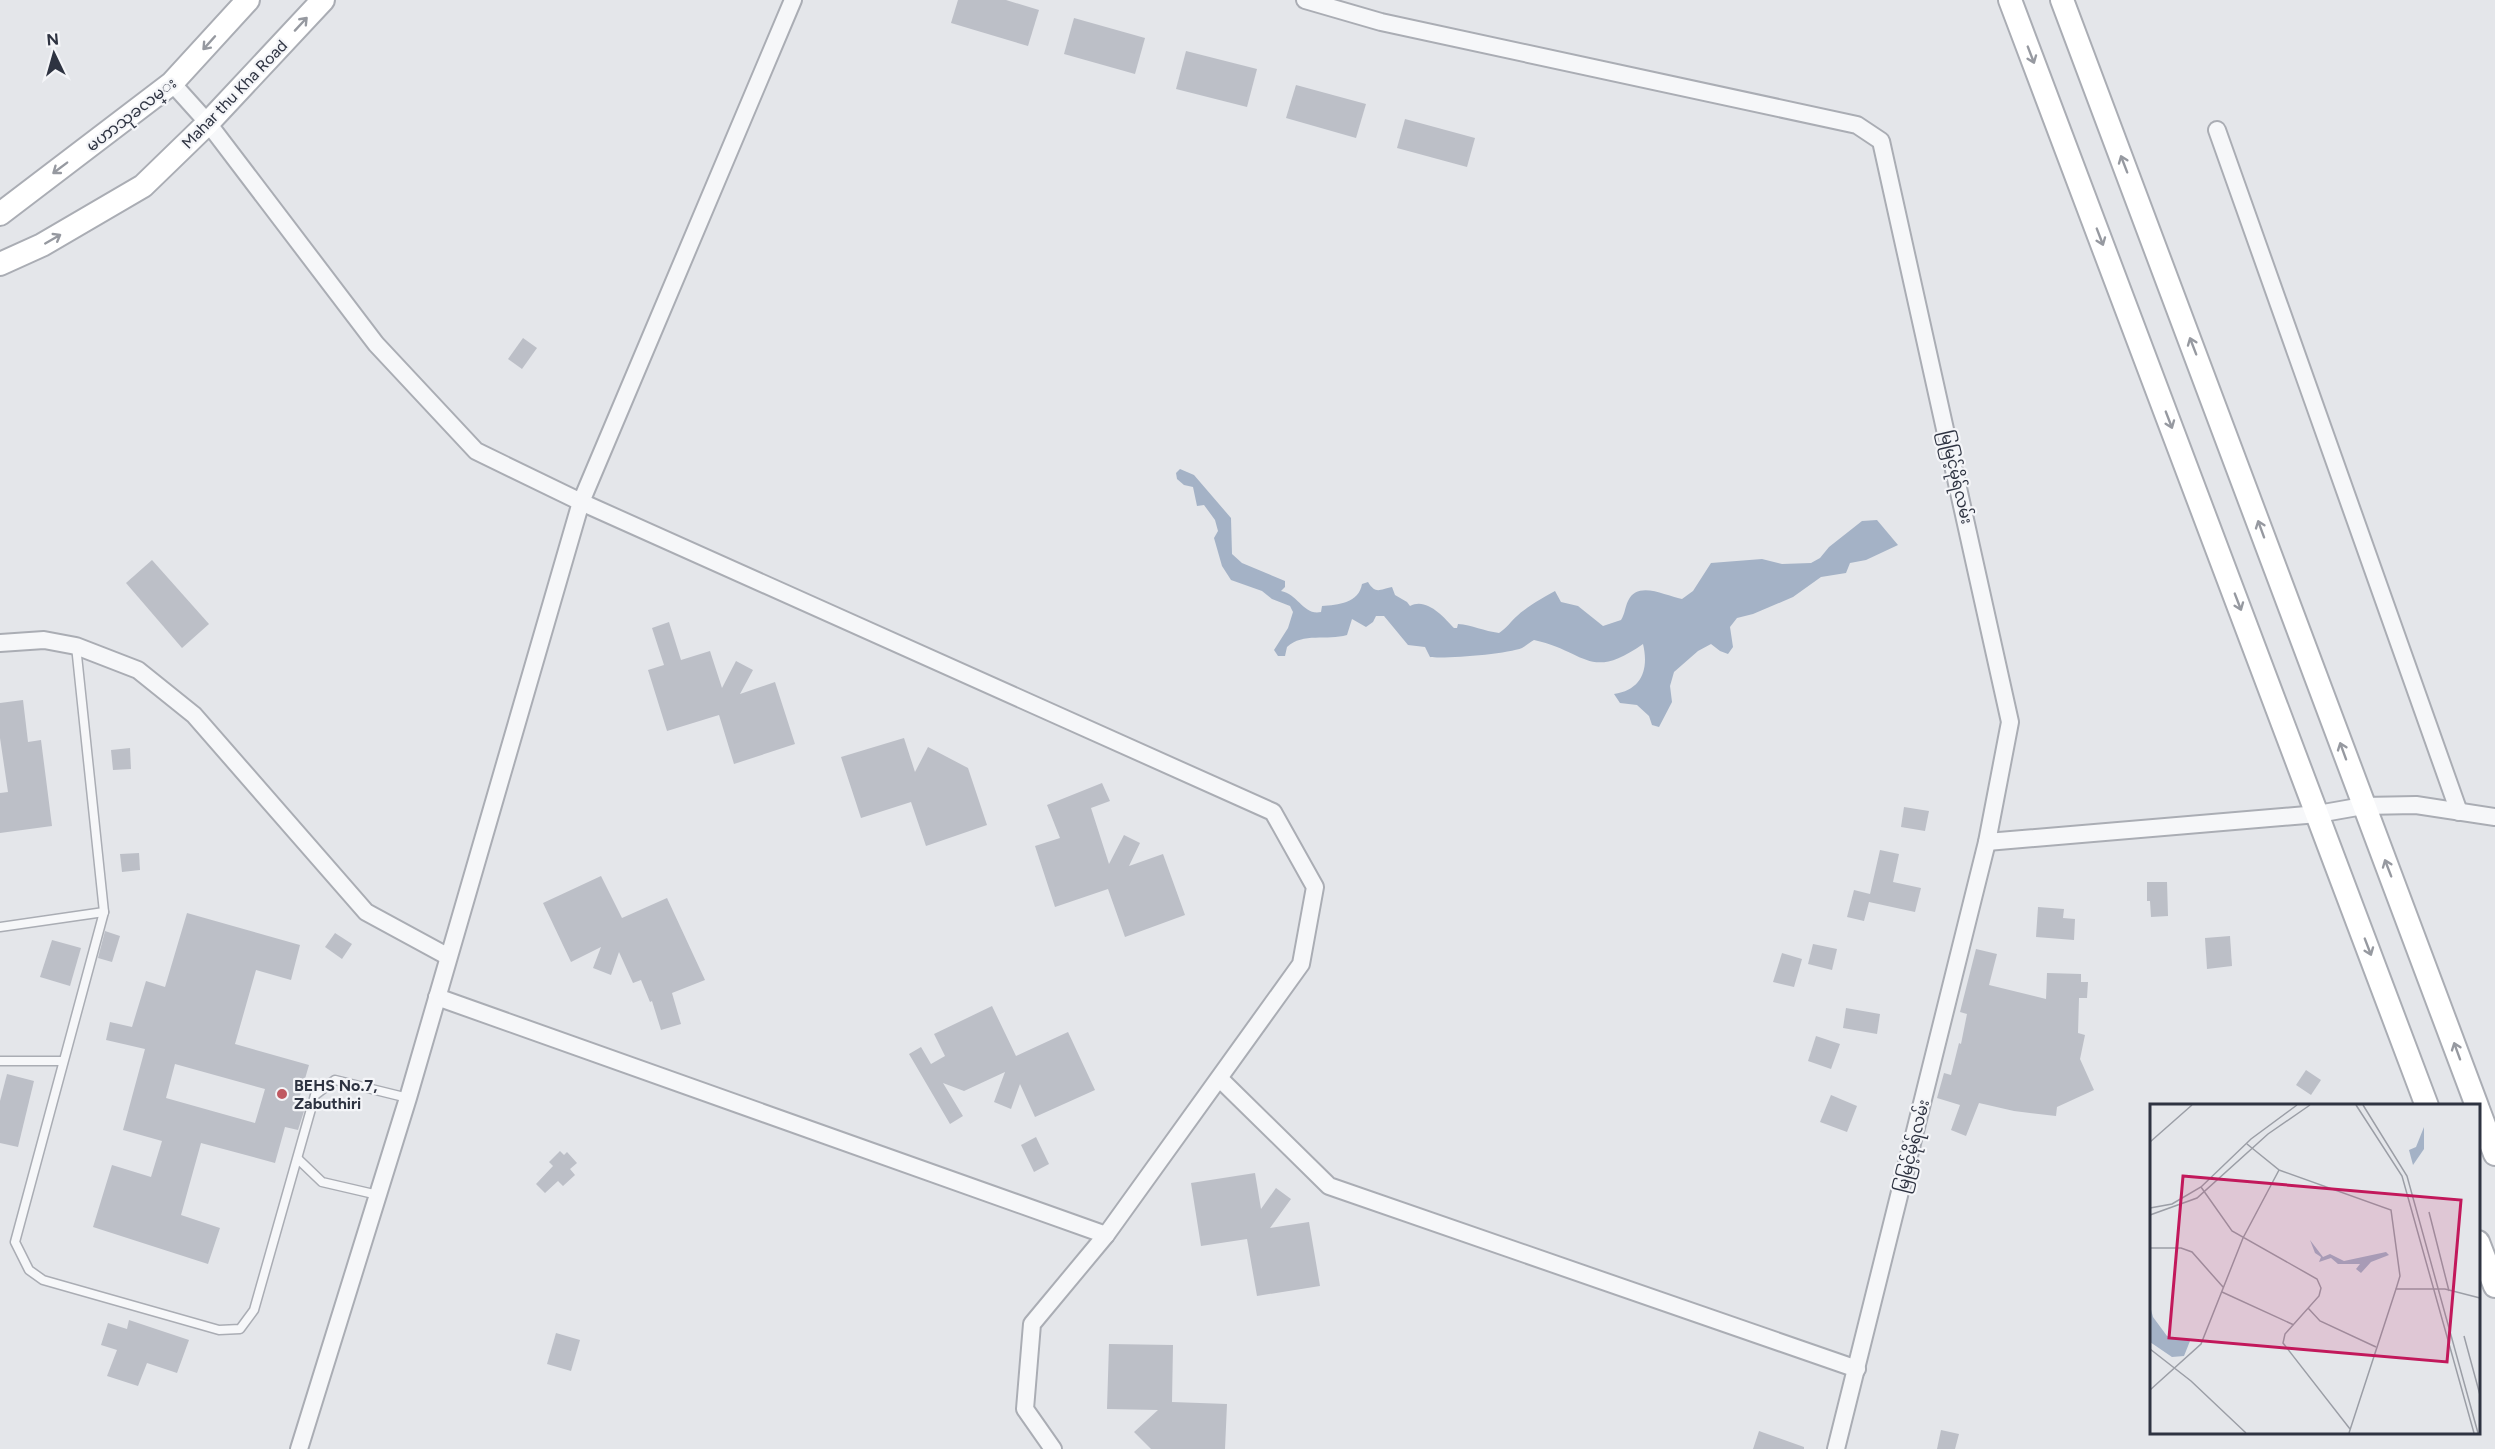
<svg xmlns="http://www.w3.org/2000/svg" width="2495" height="1449" font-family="Figtree,'Noto Sans Myanmar',sans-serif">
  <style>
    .water { fill: #a4b2c6 }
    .building { fill: #bcbfc7; fill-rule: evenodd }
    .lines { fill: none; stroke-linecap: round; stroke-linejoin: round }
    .lane-casing { stroke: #aaadb4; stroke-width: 11 }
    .street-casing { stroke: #aaadb4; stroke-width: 20 }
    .secondary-casing { stroke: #aaadb4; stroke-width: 26 }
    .lane { stroke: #f6f7f9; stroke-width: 8 }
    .street { stroke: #f6f7f9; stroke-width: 16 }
    .secondary { stroke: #fff; stroke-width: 22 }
    .oneway { stroke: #9699a0 }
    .poi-dot { fill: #c05961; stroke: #f4f5f8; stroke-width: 2 }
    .labels { text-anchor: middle; stroke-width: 4.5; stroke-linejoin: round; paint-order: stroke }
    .street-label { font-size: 16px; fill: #2e3341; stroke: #f4f5f8 }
    .poi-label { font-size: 16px; font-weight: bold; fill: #2e3341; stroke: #f4f5f8; text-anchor: start }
    .inset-road { fill: none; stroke: #9b9ea6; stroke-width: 1.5 }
    .view { fill: #c2185b; fill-opacity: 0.15; stroke: #c2185b; stroke-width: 3 }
    .inset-edge { fill: none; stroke: #2e3341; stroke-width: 3 }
  </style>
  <rect width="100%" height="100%" fill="#e4e6ea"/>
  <path class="water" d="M 1180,469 L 1194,475 L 1231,518 L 1232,554 L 1242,563 L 1285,581 L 1285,587 L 1281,591 C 1298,594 1304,616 1321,612 L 1322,606 C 1338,605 1359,603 1362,584 L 1368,582 C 1376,595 1380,589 1392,587 L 1395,595 L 1407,602 L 1410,606 C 1426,597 1443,616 1454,628 L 1457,628 L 1458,624 C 1472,625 1484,631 1499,633 C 1507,628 1510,622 1517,616 C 1524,609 1545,596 1555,591 L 1561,602 L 1578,606 L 1603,626 L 1621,620 C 1625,614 1625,607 1628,601 C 1638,580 1665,596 1682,599 L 1693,591 L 1711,563 L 1762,559 L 1782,564 L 1811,563 L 1820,558 L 1829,547 L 1862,521 L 1877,520 L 1898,545 L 1866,560 L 1850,563 L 1846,573 L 1821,577 L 1793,597 L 1753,614 L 1737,618 L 1730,627 L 1733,647 L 1728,654 L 1720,651 L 1711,644 L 1698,651 L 1674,672 L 1670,686 L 1672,702 L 1659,727 L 1652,725 L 1649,716 L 1637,705 L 1620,703 L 1614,694 C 1642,690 1649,669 1643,644 C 1589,682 1586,651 1534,640 C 1530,642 1526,646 1522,648 C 1508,654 1445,659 1430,657 L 1425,647 L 1408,645 L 1384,616 L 1376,616 L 1373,622 L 1366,627 L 1352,619 L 1347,635 C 1327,641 1303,632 1287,647 L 1285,656 L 1278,656 L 1274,650 L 1288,628 L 1293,612 L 1290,606 L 1272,599 L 1262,591 L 1231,580 L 1222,566 L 1214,538 L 1218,531 L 1215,520 L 1204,505 L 1197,506 L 1193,487 L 1184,485 L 1177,479 L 1176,473 Z"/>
  <g class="building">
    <path d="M 958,0 L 1006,0 L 1039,10 L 1028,46 L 951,23 Z"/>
    <path d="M 1074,18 L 1145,38 L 1135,74 L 1064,54 Z"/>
    <path d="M 1186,51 L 1257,69 L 1247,107 L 1176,89 Z"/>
    <path d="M 1296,85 L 1366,104 L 1356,138 L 1286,118 Z"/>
    <path d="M 1405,119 L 1475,138 L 1467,167 L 1397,148 Z"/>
    <path d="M 523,338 L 537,348 L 522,369 L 508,359 Z"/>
    <path d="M 152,560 L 209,624 L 182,648 L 126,583 Z"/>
    <path d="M 669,622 L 681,660 L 710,651 L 722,688 L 736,661 L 753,670 L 740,694 L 775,682 L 795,744 L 734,764 L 719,715 L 667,731 L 648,670 L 664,665 L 652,628 Z"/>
    <path d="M 23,700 L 28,742 L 41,740 L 52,826 L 0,833 L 0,793 L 8,792 L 0,738 L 0,703 Z"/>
    <path d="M 904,738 L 915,772 L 928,747 L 968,768 L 987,825 L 926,846 L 911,802 L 861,818 L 841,757 Z"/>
    <path d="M 130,748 L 131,769 L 113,770 L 111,750 Z"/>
    <path d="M 1102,783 L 1110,801 L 1091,808 L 1109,864 L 1124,835 L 1140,843 L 1129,866 L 1163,854 L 1185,915 L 1125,937 L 1108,889 L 1055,907 L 1035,846 L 1060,838 L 1047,805 Z"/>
    <path d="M 1904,807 L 1929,811 L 1925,831 L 1901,827 Z"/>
    <path d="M 1880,850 L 1899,854 L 1893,882 L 1921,888 L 1915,912 L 1869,902 L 1864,921 L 1847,917 L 1854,890 L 1870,894 Z"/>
    <path d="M 139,853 L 140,870 L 122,872 L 120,854 Z"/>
    <path d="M 601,876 L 622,918 L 667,898 L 705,980 L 672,993 L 681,1024 L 661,1030 L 652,1001 L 650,1002 L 641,980 L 633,983 L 619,952 L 611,975 L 593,968 L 601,947 L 571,962 L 543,903 Z"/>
    <path d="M 2147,882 L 2167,882 L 2168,916 L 2151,917 L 2150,901 L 2147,901 Z"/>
    <path d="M 2038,907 L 2064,909 L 2063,918 L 2075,919 L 2074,940 L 2036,937 Z"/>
    <path d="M 187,913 L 300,945 L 291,980 L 256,970 L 235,1044 L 309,1065 L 297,1106 L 305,1108 L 298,1130 L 285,1127 L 275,1163 L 201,1143 L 181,1215 L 220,1228 L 208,1264 L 93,1227 L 112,1165 L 151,1177 L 162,1141 L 123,1130 L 145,1049 L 106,1040 L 110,1022 L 132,1027 L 146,981 L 165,987 ZM 175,1064 L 265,1089 L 255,1123 L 166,1098 Z"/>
    <path d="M 105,931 L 120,936 L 112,962 L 98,958 Z"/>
    <path d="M 335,933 L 352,944 L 342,959 L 325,947 Z"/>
    <path d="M 2230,936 L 2232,966 L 2207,969 L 2205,938 Z"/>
    <path d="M 52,940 L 81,948 L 70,986 L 40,977 Z"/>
    <path d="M 1813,944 L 1837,949 L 1832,970 L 1808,964 Z"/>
    <path d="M 1976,949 L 1997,954 L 1989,985 L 2046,999 L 2047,973 L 2081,974 L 2081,982 L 2088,982 L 2087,998 L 2079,998 L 2078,1033 L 2085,1035 L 2080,1059 L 2094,1090 L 2057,1107 L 2056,1116 L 2014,1111 L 1979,1103 L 1966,1136 L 1951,1130 L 1960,1105 L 1937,1098 L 1944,1073 L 1951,1075 L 1959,1043 L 1961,1044 L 1967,1014 L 1960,1012 Z"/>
    <path d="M 1782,953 L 1802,959 L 1794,987 L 1773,982 Z"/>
    <path d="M 992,1006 L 1016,1056 L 1068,1032 L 1095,1090 L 1035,1117 L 1020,1084 L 1011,1109 L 994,1102 L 1005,1072 L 964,1091 L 943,1083 L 963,1116 L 950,1124 L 909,1054 L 921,1047 L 931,1064 L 945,1056 L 934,1034 Z"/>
    <path d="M 1846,1008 L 1880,1014 L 1877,1034 L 1843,1028 Z"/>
    <path d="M 1816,1036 L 1840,1044 L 1831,1069 L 1808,1061 Z"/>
    <path d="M 2306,1070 L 2321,1080 L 2311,1095 L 2296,1085 Z"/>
    <path d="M 7,1074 L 34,1081 L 18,1147 L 0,1143 L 0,1101 Z"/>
    <path d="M 1831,1095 L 1857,1106 L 1847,1132 L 1820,1122 Z"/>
    <path d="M 1036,1137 L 1049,1164 L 1034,1172 L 1021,1145 Z"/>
    <path d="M 560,1151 L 564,1155 L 567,1152 L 577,1163 L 570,1169 L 575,1175 L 563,1186 L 558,1181 L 545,1193 L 536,1184 L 553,1166 L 549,1162 Z"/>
    <path d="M 1255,1173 L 1261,1209 L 1276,1188 L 1291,1199 L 1270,1228 L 1309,1222 L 1320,1286 L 1257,1296 L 1247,1239 L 1201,1246 L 1191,1183 Z"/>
    <path d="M 129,1320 L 189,1340 L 177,1373 L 147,1363 L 138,1386 L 107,1376 L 117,1350 L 101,1345 L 108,1323 L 127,1329 Z"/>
    <path d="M 556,1333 L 580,1340 L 571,1371 L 547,1364 Z"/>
    <path d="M 1109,1344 L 1173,1345 L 1172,1402 L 1227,1404 L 1225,1449 L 1151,1449 L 1134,1432 L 1158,1410 L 1107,1409 Z"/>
    <path d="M 1941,1430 L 1959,1434 L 1955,1449 L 1937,1449 Z"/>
    <path d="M 1759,1431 L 1804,1447 L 1804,1449 L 1753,1449 Z"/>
  </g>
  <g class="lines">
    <g class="lane-casing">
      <g id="lane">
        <path d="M 76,646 L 104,912 L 15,1242 L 29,1270 L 43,1280 L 219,1330 L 240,1329 L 254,1310 L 315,1095 L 335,1080 L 408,1098"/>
        <path d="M 0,927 L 104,912"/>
        <path d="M 0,1061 L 63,1061"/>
        <path d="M 298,1159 L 322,1182 L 378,1195"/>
      </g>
    </g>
    <g class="street-casing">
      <g id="street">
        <path d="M 1305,0 L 1381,22 L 1857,125 L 1881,141 L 2010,722 L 1987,842 L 2318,814 L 2363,806 L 2416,805 L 2495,817"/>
        <path d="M 172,83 L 208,123 L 376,344 L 476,451 L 581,502 L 1273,812 L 1315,887 L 1301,964 L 1106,1235 L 1032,1324 L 1025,1409 L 1053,1449"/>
        <path d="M 2217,130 L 2459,812"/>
        <path d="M 0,643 L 44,640 L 76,646 L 138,670 L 194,715 L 366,912 L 447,956"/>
        <path d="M 437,997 L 1106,1235"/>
        <path d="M 1220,1079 L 1329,1186 L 1857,1369"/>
        <path d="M 299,1449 L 408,1098 L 581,502 L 793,0"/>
        <path d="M 1836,1449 L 1987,842"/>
      </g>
    </g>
    <g class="secondary-casing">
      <g id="secondary">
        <path d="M 2010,0 L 2427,1106"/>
        <path d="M 2062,0 L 2477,1106"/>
        <path d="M 0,214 L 172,83 L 248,0"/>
        <path d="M 0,264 L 42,245 L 143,186 L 208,123 L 323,0"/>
        <path d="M 2478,1109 L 2495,1154"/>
        <path d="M 2478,1242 L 2495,1286"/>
      </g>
    </g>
    <use href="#lane" class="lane"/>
    <use href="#street" class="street"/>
    <use href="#secondary" class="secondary"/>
  </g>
  <defs><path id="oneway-shaft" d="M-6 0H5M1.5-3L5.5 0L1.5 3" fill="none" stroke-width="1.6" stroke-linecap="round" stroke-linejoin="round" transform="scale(1.5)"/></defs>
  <g class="oneway">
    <use href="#oneway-shaft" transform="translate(301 24) rotate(-47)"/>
    <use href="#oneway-shaft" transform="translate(209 43) rotate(132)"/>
    <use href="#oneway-shaft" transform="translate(2031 55) rotate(69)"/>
    <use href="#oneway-shaft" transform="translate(2124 164) rotate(-111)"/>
    <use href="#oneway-shaft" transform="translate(60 168) rotate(143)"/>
    <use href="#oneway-shaft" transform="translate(2100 237) rotate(69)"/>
    <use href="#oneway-shaft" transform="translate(53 239) rotate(-30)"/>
    <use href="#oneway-shaft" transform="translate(2193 346) rotate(-111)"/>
    <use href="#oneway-shaft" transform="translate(2169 420) rotate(69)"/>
    <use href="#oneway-shaft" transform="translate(2261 529) rotate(-110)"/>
    <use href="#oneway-shaft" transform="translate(2238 602) rotate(69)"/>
    <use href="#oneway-shaft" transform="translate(2343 751) rotate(-110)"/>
    <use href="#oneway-shaft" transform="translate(2388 868) rotate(-111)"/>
    <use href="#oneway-shaft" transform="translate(2368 947) rotate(69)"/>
    <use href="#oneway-shaft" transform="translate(2457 1051) rotate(-110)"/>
  </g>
  <circle class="poi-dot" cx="282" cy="1094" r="6"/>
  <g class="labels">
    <g class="street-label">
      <text transform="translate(234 94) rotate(-46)" y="6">Mahar thu Kha Road</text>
      <text transform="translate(131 114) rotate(-38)" y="6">မဟာသုခလမ္း</text>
      <text transform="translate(1957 477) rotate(77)" y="6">မြမြင့်မိုရ်လမ်း</text>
      <text transform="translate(1912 1146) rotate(-76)" y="6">မြမြင့်မိုရ်လမ်း</text>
    </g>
    <g class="poi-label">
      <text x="294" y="1091">BEHS No.7,<tspan x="294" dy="18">Zabuthiri</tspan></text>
    </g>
  </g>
  <g transform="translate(2150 1104)">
    <rect width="330" height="330" fill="#e4e6ea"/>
    <path d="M 274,23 L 274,45 L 263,61 L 259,46 L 266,43 ZM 160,136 L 173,153 L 180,150 L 194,157 L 236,148 L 239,151 L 221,158 L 211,169 L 206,165 L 210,160 L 188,160 L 181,154 L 169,158 L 171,153 L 165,149 ZM 0,202 L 3,213 L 17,232 L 40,237 L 34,252 L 22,253 L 0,238 Z" fill="#a4b2c6"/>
    <path class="inset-road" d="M 206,1 L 252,72 L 324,329M 213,1 L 257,72 L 328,329M 0,38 L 42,1M 129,66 L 241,106 L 250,172 L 246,185 L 295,185 L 330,194M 51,83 L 82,127 L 167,175 L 171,184 L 169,192 L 135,230 L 133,239 L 200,325M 0,104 L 22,100 L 51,83 L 101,35 L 147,1M 279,108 L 299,187M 0,111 L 47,94 L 118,30 L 160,1M 0,144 L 31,144 L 42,148 L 73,183M 72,188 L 144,221M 158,204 L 170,217 L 226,243M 314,232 L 330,291M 0,245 L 41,277 L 96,329M 0,286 L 51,240 L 93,134 L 129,66 L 97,40M 199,329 L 246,185"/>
    <path class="view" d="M 33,72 L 311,96 L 297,258 L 19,234 Z"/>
    <rect width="330" height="330" class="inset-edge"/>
  </g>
  <g transform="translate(54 54) rotate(355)" stroke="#f4f5f8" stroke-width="4.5" paint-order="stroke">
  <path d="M0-4.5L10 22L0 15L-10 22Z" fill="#2e3341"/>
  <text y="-9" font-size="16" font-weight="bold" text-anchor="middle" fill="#2e3341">N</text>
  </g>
</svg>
